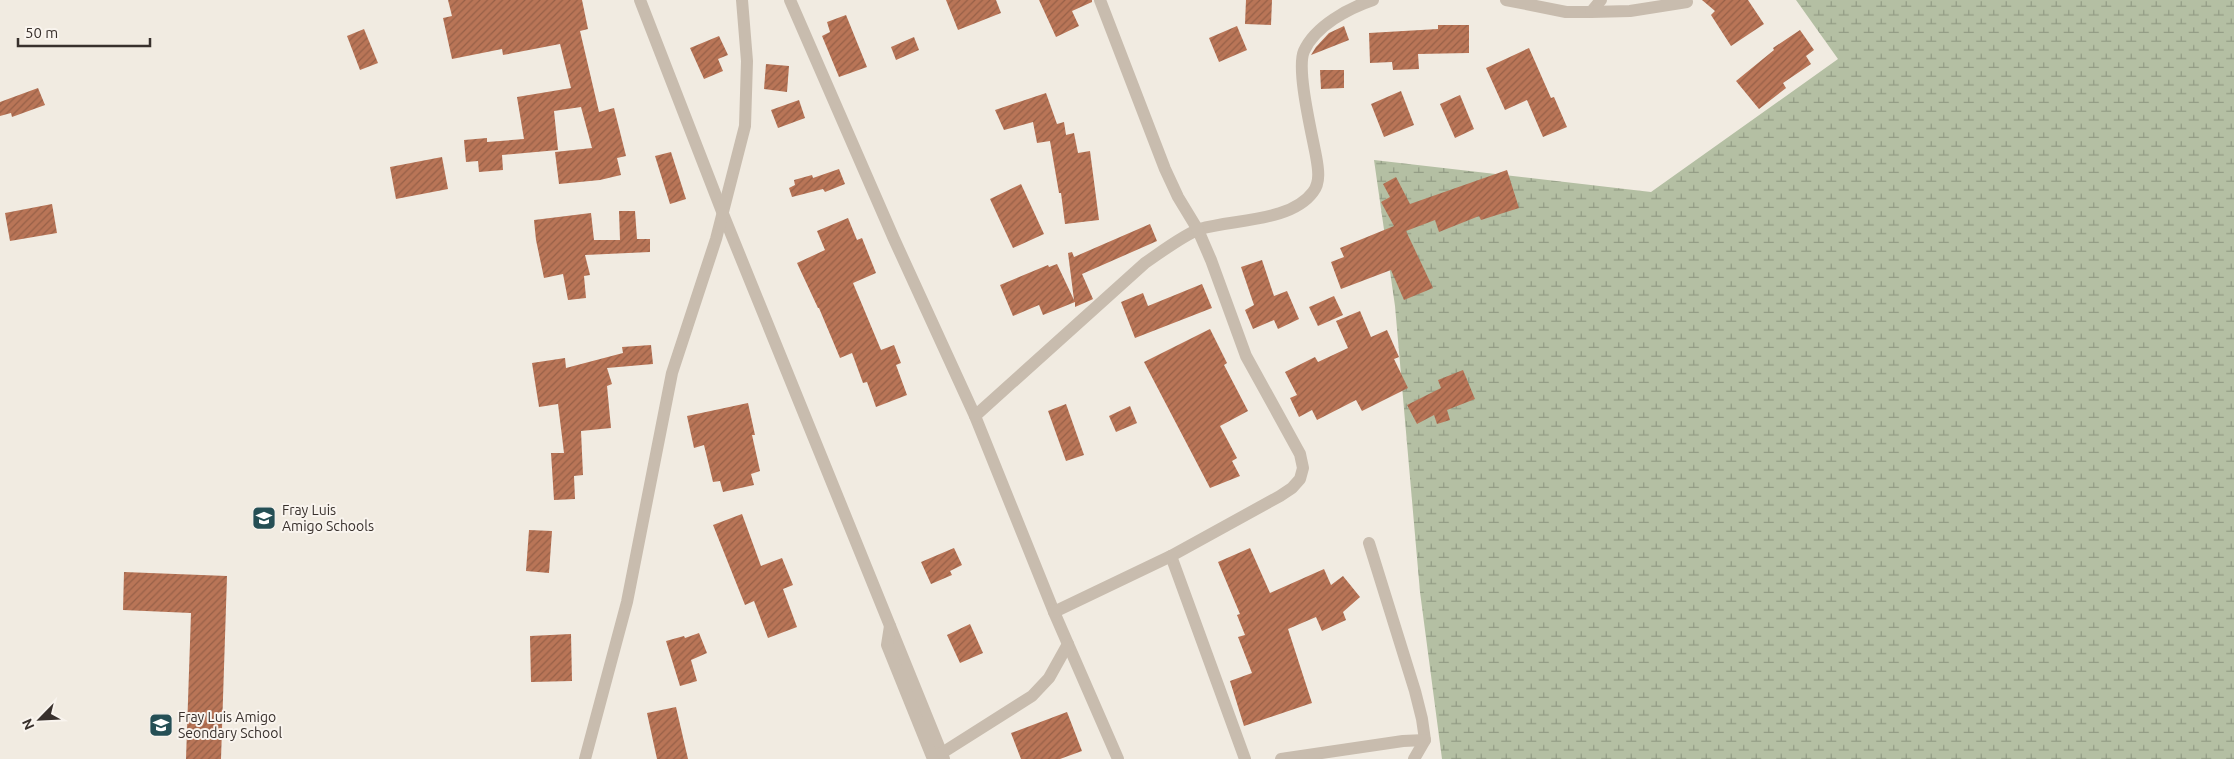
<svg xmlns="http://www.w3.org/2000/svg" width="2234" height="759" font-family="Ubuntu,sans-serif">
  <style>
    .wetland { fill: url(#wetland-marsh) }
    .building { fill: url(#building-hatch) }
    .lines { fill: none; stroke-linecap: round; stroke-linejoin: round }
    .minor { stroke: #c8bcae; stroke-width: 12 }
    .labels { text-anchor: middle; stroke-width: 4; stroke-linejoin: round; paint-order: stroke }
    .poi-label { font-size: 14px; fill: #38302c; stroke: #f9f4ee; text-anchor: start }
  </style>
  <defs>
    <pattern id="wetland-marsh" width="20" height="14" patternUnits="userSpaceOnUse" patternTransform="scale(1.25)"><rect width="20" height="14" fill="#b4bfa3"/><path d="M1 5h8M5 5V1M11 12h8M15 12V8" fill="none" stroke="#939c85"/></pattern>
    <pattern id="building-hatch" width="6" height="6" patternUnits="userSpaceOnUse" patternTransform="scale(1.25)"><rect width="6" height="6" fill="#b97557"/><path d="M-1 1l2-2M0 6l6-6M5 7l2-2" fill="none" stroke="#976048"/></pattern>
  </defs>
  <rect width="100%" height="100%" fill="#f1ebe1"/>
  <path class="wetland" d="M 1796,0 L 2234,0 L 2234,759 L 1442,759 L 1420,592 L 1395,306 L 1374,160 L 1651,192 L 1838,59 Z"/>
  <g class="building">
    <path d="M 448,0 L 582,0 L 588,29 L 580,31 L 599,112 L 614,108 L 626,156 L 617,158 L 621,175 L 600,180 L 559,184 L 555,152 L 592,148 L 581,107 L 554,111 L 558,150 L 502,155 L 503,170 L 479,172 L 478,161 L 466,162 L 464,140 L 487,138 L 487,142 L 524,139 L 517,97 L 571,88 L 560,44 L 503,55 L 502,49 L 452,59 L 443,18 L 452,16 Z"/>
    <path d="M 946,0 L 996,0 L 1001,13 L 958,30 Z"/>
    <path d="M 1039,0 L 1092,0 L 1092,2 L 1072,11 L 1079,26 L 1056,37 Z"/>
    <path d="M 1246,0 L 1272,0 L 1271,25 L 1245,24 Z"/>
    <path d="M 1702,0 L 1748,0 L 1764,24 L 1731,46 L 1711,15 L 1715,11 Z"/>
    <path d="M 846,15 L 867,67 L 839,77 L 822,36 L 830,32 L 827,22 Z"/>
    <path d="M 1438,25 L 1469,25 L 1469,53 L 1418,54 L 1419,69 L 1393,70 L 1392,62 L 1370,63 L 1369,33 L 1438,29 Z"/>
    <path d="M 1237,26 L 1247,50 L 1219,62 L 1209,38 Z"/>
    <path d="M 1344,26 L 1349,40 L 1311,55 L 1316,47 L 1329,33 Z"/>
    <path d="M 364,29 L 378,63 L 360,70 L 347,36 Z"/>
    <path d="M 1800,30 L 1814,50 L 1806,56 L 1811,64 L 1783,83 L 1786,88 L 1759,109 L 1736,81 L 1774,50 L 1773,48 Z"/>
    <path d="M 719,36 L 728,55 L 718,59 L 723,71 L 704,79 L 690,48 Z"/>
    <path d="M 914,37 L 919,50 L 896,60 L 891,47 Z"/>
    <path d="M 1529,48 L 1551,98 L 1554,97 L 1567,127 L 1543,137 L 1527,100 L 1505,110 L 1486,68 Z"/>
    <path d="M 766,64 L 789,66 L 787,92 L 764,89 Z"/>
    <path d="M 1320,70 L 1344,70 L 1344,88 L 1321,89 Z"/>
    <path d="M 38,88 L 45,105 L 12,117 L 11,113 L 0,116 L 0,102 Z"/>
    <path d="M 1401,91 L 1414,125 L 1384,137 L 1371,104 Z"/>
    <path d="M 1046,93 L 1057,124 L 1064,122 L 1066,135 L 1074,133 L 1078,153 L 1090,151 L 1099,220 L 1065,224 L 1061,193 L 1059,193 L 1050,141 L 1037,143 L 1033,122 L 1004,130 L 995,110 Z"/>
    <path d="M 1460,95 L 1474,129 L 1455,138 L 1440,104 Z"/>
    <path d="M 799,100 L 805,118 L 778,128 L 771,110 Z"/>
    <path d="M 671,152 L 686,199 L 670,204 L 655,156 Z"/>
    <path d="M 442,157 L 448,189 L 396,199 L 390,167 Z"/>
    <path d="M 839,169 L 845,184 L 825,192 L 823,189 L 792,197 L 789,188 L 795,185 L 794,180 L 812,175 L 813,178 Z"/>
    <path d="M 1507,170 L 1519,208 L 1481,220 L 1479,216 L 1439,232 L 1435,220 L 1406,231 L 1433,288 L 1404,300 L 1391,270 L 1341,289 L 1331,262 L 1344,257 L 1340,248 L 1394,226 L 1381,202 L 1390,197 L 1383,184 L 1396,177 L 1410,204 Z"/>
    <path d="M 1021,184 L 1044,234 L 1013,248 L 990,199 Z"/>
    <path d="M 52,204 L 57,233 L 10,241 L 5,213 Z"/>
    <path d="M 619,211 L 635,211 L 637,239 L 650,239 L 650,252 L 585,255 L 590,275 L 584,276 L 586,298 L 568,300 L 563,274 L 544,278 L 536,240 L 534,220 L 591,213 L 594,240 L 620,240 Z"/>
    <path d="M 848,218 L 857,240 L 862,238 L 876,273 L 853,283 L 881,350 L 894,345 L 901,363 L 896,365 L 907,395 L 876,407 L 867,382 L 863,383 L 852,353 L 840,358 L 819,308 L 818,308 L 797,263 L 825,250 L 817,231 Z"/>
    <path d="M 1150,224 L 1157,241 L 1082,274 L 1093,299 L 1091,300 L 1075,307 L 1075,302 L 1043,315 L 1039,305 L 1013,316 L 1000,285 L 1048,265 L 1049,267 L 1057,264 L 1074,300 L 1068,253 L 1072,252 L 1074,257 Z"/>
    <path d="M 1262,260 L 1274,296 L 1287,291 L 1299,319 L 1278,329 L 1274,320 L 1253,329 L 1245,310 L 1254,305 L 1241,267 Z"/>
    <path d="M 1202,284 L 1212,308 L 1135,338 L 1121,302 L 1143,293 L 1148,306 Z"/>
    <path d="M 1334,296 L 1343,315 L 1318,326 L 1309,307 Z"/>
    <path d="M 1360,311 L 1371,337 L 1387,330 L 1399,357 L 1394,359 L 1408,388 L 1362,411 L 1356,400 L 1317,420 L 1312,410 L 1299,417 L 1290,398 L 1297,395 L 1285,372 L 1315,357 L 1318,362 L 1348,348 L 1336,321 Z"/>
    <path d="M 1210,329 L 1227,363 L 1224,365 L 1248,411 L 1220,426 L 1237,458 L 1232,461 L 1240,476 L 1210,488 L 1144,362 Z"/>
    <path d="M 651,345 L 653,364 L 607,368 L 612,384 L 607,386 L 611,428 L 581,431 L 583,475 L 574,476 L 575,499 L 554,500 L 551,453 L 564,453 L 558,404 L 539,407 L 532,363 L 565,358 L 566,368 L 623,353 L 622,347 Z"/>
    <path d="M 1463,370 L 1475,399 L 1447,410 L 1450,420 L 1437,424 L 1434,415 L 1417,424 L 1407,405 L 1441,388 L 1438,380 Z"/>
    <path d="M 748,403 L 755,435 L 752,435 L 760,471 L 751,474 L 754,485 L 723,492 L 720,481 L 713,482 L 704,445 L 694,448 L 687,416 Z"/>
    <path d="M 1066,404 L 1084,455 L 1066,461 L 1048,411 Z"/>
    <path d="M 1130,406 L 1137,423 L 1116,432 L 1109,416 Z"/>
    <path d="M 742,514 L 761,566 L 782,558 L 793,585 L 783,589 L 797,627 L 768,638 L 754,601 L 745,605 L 713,525 Z"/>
    <path d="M 529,530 L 552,531 L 549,573 L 526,571 Z"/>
    <path d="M 954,548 L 962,565 L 950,571 L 952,575 L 931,584 L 921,562 Z"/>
    <path d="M 1250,548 L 1270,593 L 1324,569 L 1331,585 L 1343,576 L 1360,597 L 1343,612 L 1346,620 L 1322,631 L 1316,617 L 1288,629 L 1312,703 L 1244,726 L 1230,681 L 1252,673 L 1238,637 L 1245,635 L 1237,615 L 1240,614 L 1218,562 Z"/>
    <path d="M 124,572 L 227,576 L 221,759 L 186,759 L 191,613 L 123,610 Z"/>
    <path d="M 970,624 L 983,653 L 960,663 L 947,635 Z"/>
    <path d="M 699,633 L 707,653 L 691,660 L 697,681 L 680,686 L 666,641 L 684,636 L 685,638 Z"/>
    <path d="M 571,634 L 572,681 L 531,682 L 530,636 Z"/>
    <path d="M 676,707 L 688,759 L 657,759 L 647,713 Z"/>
    <path d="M 1067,712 L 1082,751 L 1060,759 L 1021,759 L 1011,733 Z"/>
  </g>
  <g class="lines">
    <g class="minor">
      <path d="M 640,0 L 723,214 L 944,759"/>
      <path d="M 790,0 L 894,239 L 975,416 L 1054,612 L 1118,759"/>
      <path d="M 1506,0 L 1566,12 L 1591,12 L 1601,0"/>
      <path d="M 1591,12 L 1630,11 L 1687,2"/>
      <path d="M 975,416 L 1145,263 C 1160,253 1183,235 1200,229 C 1234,219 1291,222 1313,192 C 1321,182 1318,167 1316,156 C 1312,134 1296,69 1304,51 C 1315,26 1349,8 1373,0"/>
      <path d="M 1369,543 L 1415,691 L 1422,719 L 1425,740 L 1414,759"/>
      <path d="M 1171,556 L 1245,759"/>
      <path d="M 1054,612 L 1171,556 L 1280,496 L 1292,488 L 1300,479 L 1303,468 L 1300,454 L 1246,356 L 1211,260 L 1198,230 L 1178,197 L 1165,169 L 1100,0"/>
      <path d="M 890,626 L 887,645 L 933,759"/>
      <path d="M 942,753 L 1032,696 L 1049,678 L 1068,644"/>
      <path d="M 585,759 L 627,602 L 672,373 L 716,239 L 745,126 L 747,61 L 742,0"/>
      <path d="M 1281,759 L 1403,741 L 1425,740"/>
    </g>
  </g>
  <defs>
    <g id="school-square" transform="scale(1.25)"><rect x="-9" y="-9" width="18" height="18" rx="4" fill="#254f55" stroke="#f9f4ee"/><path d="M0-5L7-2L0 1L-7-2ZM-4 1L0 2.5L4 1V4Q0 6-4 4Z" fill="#fff"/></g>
  </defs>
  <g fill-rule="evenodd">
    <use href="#school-square" x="264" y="518"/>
    <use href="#school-square" x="161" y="725"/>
  </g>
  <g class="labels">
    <g class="poi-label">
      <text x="282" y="515">Fray Luis<tspan x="282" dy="16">Amigo Schools</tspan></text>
      <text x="178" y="722">Fray Luis Amigo<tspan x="178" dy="16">Seondary School</tspan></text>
    </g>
  </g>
  <g transform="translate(40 719) rotate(246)" stroke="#f9f4ee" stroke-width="4" paint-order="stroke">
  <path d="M0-4L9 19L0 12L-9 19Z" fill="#38302c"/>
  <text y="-8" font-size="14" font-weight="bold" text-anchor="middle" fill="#38302c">N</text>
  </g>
  <path d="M18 38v8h132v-8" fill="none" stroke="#38302c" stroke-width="2.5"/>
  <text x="25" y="38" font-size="15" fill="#38302c" stroke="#f9f4ee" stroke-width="4" paint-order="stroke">50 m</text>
</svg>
